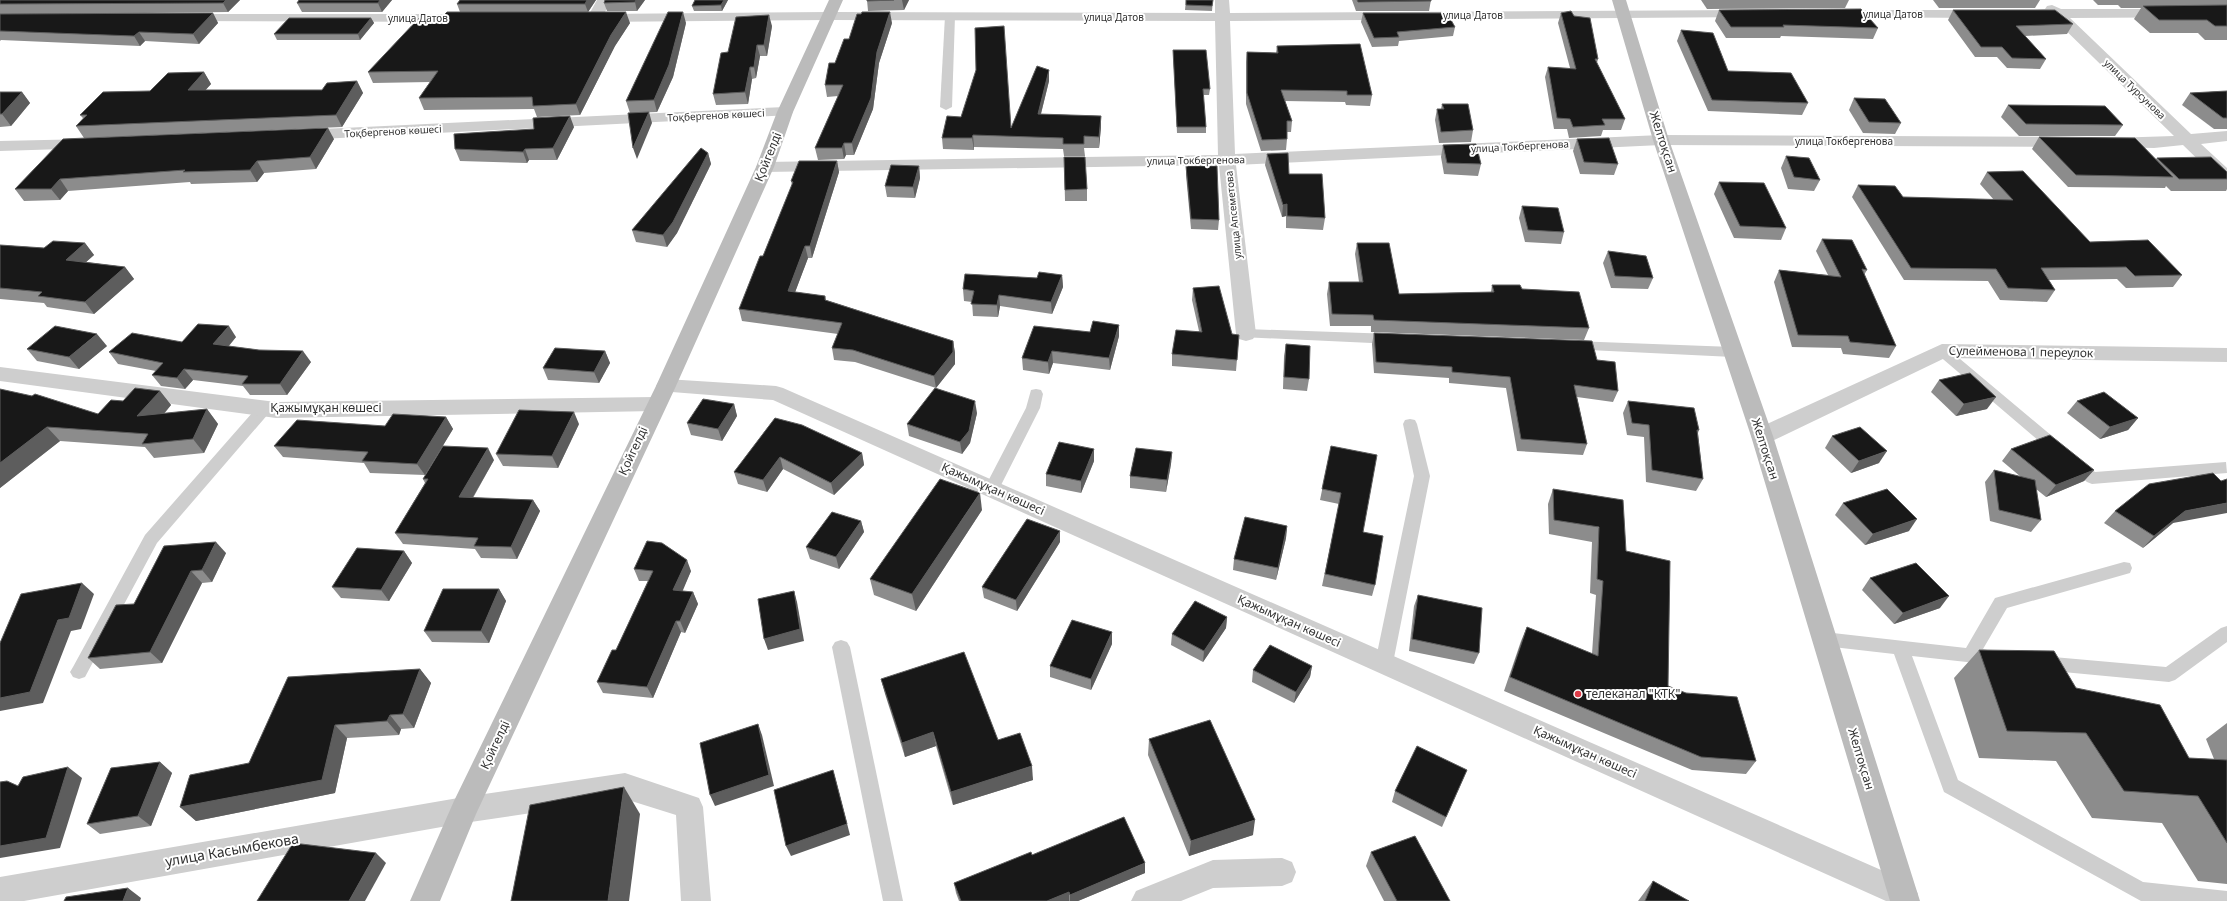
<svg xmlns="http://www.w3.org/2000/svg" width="2227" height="901" font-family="'Noto Sans',sans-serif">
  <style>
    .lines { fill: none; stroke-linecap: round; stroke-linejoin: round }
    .lane { fill: #cecece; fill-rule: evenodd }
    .street { fill: #cecece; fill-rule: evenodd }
    .secondary { fill: #bbb; fill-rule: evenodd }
    .wall { fill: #8c8c8c }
    .shaded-wall { fill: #5d5d5d }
    .building { fill: #181818; stroke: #5d5d5d }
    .poi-dot { fill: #df3c49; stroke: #fff; stroke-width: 1.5 }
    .labels { text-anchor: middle; stroke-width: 4; stroke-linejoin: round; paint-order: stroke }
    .far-street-label { font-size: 10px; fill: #313131; stroke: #fff }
    .street-label { font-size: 12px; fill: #313131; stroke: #fff }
    .poi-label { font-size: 12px; fill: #313131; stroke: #fff; text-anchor: start }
    .near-street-label { font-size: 14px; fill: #313131; stroke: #fff }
  </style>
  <rect width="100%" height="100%" fill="#fff"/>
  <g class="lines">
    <g class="lane">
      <path d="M 950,13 L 955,16 L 952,107 L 946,110 L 940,107 L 945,16 Z"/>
      <path d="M 1246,329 L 1393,334 L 1398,336 L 1400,339 L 1398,342 L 1393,344 L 1241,337 L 1239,334 L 1241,331 Z"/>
      <path d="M 1573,341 L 1733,347 L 1738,349 L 1740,352 L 1738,355 L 1733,357 L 1568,349 L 1566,346 L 1568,343 Z"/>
      <path d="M 1942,346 L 1947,348 L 2095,472 L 2226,462 L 2227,473 L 2092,484 L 2087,482 L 1937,354 L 1935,351 L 1937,348 Z"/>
      <path d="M 1036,389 L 1041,390 L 1043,394 L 1040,408 L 997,493 L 992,495 L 987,493 L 984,489 L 1026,408 L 1031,390 Z"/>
      <path d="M 264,404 L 269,405 L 271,409 L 269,413 L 157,543 L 85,677 L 79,679 L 73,677 L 70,672 L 73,667 L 145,535 L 259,405 Z"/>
      <path d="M 1410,419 L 1415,420 L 1417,424 L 1430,476 L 1393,663 L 1390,668 L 1384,670 L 1378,668 L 1375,663 L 1414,476 L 1403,424 L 1405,420 Z"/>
      <path d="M 2124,562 L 2130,563 L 2132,568 L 2130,573 L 2007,608 L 1983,649 L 2000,653 L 2003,658 L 2000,663 L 1994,665 L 1912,656 L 1958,780 L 2143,882 L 2227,891 L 2227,901 L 2141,901 L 1944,792 L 1894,654 L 1824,646 L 1818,644 L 1815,639 L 1818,634 L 1824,632 L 1966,648 L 1995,598 Z"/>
      <path d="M 2227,626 L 2227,642 L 2175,680 L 2169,682 L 2042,670 L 2036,668 L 2033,663 L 2036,658 L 2042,656 L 2166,667 L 2221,628 Z"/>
      <path d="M 841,640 L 847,642 L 850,647 L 903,901 L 883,901 L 832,647 L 835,642 Z"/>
    </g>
    <g class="street">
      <path d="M 597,0 L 611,0 L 604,14 L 829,12 L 1215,13 L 1215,0 L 1229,0 L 1230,13 L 1748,10 L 1753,11 L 1755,14 L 1753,17 L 1230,21 L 1235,154 L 1661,135 L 2066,137 L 2072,138 L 2074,142 L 2072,146 L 2066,147 L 1661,145 L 1236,165 L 1256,334 L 1253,339 L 1246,341 L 1239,339 L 1236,334 L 1219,165 L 765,172 L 759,171 L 756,167 L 759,163 L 765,162 L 1218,155 L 1215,21 L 829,20 L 594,22 L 589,21 L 587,18 Z"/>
      <path d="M 2052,5 L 2061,9 L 2227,9 L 2227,17 L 2070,18 L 2191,134 L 2227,131 L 2227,141 L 2201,144 L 2227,168 L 2227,183 L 2221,182 L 2183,145 L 2154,148 L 2105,147 L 2103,143 L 2105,139 L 2111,138 L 2174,136 L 2053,18 L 2025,17 L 2023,14 L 2025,11 L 2045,9 L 2047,6 Z"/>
      <path d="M 1836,10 L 1982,10 L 1987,11 L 1989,14 L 1987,17 L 1982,18 L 1831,17 L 1829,14 L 1831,11 Z"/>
      <path d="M 184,14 L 472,14 L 477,15 L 479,18 L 477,21 L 472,22 L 179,21 L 177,18 L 179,15 Z"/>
      <path d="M 785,107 L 791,109 L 793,112 L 791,115 L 301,140 L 295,139 L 293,135 L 295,131 L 301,130 Z"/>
      <path d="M 89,139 L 95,140 L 97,144 L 95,148 L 0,151 L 0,141 Z"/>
      <path d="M 1942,344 L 2227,348 L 2227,362 L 1945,358 L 1770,442 L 1762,444 L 1754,442 L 1751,436 L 1754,430 Z"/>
      <path d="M 0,367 L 276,402 L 655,397 L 663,399 L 666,404 L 663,409 L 655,411 L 276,418 L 0,381 Z"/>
      <path d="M 666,379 L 776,386 L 783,388 L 1913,884 L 1918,894 L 1915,901 L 1886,901 L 773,400 L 659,391 L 656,386 L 659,381 Z"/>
      <path d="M 625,773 L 699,798 L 703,807 L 711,901 L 681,901 L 676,815 L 625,799 L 464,823 L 24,901 L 0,901 L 0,877 L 464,797 Z"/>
      <path d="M 1282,858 L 1292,862 L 1296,872 L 1292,882 L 1282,886 L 1213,888 L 1181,901 L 1131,901 L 1136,891 L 1213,860 Z"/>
    </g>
    <g class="secondary">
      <path d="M 829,0 L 843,0 L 793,112 L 774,167 L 676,386 L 476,814 L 440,901 L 410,901 L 454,801 L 656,386 L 756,167 L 777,112 Z"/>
      <path d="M 1612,0 L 1626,0 L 1669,140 L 1773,436 L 1920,901 L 1890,901 L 1751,436 L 1653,140 Z"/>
    </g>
  </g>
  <g class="wall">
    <path d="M 0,0 L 240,0 L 228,12 L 61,14 L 213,13 L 218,23 L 199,44 L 145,41 L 140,46 L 1,40 L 0,41 Z"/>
    <path d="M 392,0 L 382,12 L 302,12 L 297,3 Z"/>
    <path d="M 460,0 L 596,0 L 588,12 L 630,23 L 615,46 L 580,115 L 537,117 L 534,109 L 424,110 L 419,98 L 430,82 L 373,83 L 368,72 L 460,12 L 457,4 Z"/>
    <path d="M 645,0 L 637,11 L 607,11 L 604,3 Z"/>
    <path d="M 695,0 L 728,0 L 722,11 L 694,11 L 692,6 Z"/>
    <path d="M 867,0 L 909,0 L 904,10 L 868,11 Z"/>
    <path d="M 1186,0 L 1213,0 L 1212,11 L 1185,10 Z"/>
    <path d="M 1352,0 L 1431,0 L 1429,11 L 1356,11 Z"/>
    <path d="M 1701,0 L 1849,0 L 1845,8 L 1707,9 Z"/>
    <path d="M 1933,0 L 2040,0 L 2035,8 L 1939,8 Z"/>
    <path d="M 2093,0 L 2227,0 L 2227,40 L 2205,40 L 2198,33 L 2150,33 L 2134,19 L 2141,8 L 2121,8 L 2118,5 L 2098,5 Z"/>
    <path d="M 1719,10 L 1878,28 L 1873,39 L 1781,36 L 1780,38 L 1726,38 L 1715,21 Z"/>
    <path d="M 1953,10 L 2073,24 L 2067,34 L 2025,36 L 2046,59 L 2040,69 L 2007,68 L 1997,57 L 1975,57 L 1948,20 Z"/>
    <path d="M 1363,13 L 1455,27 L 1453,36 L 1399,41 L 1398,46 L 1372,47 L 1361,22 Z"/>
    <path d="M 1561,13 L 1574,16 L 1598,59 L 1597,63 L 1625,119 L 1621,130 L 1603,130 L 1601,136 L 1569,138 L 1567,129 L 1554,129 L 1545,77 L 1548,67 L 1570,68 L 1558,23 Z"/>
    <path d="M 371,18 L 374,23 L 360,40 L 277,40 L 274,34 Z"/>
    <path d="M 686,23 L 673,77 L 657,112 L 630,113 L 626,101 Z"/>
    <path d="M 892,23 L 879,63 L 873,109 L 854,155 L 846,155 L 844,159 L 818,160 L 815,148 L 838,96 L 827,97 L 825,85 L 835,63 L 849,39 Z"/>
    <path d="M 772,26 L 767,56 L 760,56 L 756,78 L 752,79 L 748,104 L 716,105 L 713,94 L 728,52 Z"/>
    <path d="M 1681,30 L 1728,71 L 1808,103 L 1802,115 L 1708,111 L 1677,41 Z"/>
    <path d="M 1277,46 L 1372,95 L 1370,106 L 1346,105 L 1345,102 L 1285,101 L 1292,121 L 1291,132 L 1287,132 L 1287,139 L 1286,150 L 1261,151 L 1246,104 L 1246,62 L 1247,52 L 1276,53 Z"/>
    <path d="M 1173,50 L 1210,89 L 1209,95 L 1203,95 L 1206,127 L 1206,133 L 1177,133 Z"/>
    <path d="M 1049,70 L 1049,81 L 1041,114 L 1101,116 L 1101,127 L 1099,148 L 1084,148 L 1085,156 L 1064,156 L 1063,149 L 974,147 L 974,150 L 943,149 L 942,138 L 1011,128 Z"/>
    <path d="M 204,72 L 211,84 L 205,90 L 322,90 L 357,81 L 363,93 L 342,127 L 84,138 L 76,126 L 83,118 L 80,115 L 150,91 Z"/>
    <path d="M 2227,91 L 2227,129 L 2214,129 L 2182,105 L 2190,93 Z"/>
    <path d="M 0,92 L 22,92 L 30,103 L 11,126 L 0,127 Z"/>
    <path d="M 1854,98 L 1901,123 L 1895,134 L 1863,133 L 1849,110 Z"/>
    <path d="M 1442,104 L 1473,130 L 1471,142 L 1439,143 L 1435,120 L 1437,109 L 1441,109 Z"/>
    <path d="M 2008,105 L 2123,125 L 2115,136 L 2019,136 L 2001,117 Z"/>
    <path d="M 574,127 L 557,160 L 529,160 L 527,163 L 460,161 L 455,149 Z"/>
    <path d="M 2039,137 L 2156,159 L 2157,158 L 2227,172 L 2227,189 L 2226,191 L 2171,191 L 2166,186 L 2165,188 L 2068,187 L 2032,149 Z"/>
    <path d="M 63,139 L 334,139 L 316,169 L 264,173 L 257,182 L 191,184 L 190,182 L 68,191 L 60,200 L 24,201 L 15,189 Z"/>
    <path d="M 1577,139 L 1618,164 L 1614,175 L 1580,174 L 1573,151 Z"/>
    <path d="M 1443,145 L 1481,164 L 1478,176 L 1444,174 L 1441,157 Z"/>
    <path d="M 708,153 L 711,164 L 677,233 L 667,247 L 636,242 L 632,230 Z"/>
    <path d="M 1267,154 L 1289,174 L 1325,218 L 1323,230 L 1286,228 L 1286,216 L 1282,217 L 1265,165 Z"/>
    <path d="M 1786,156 L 1820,180 L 1814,191 L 1788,189 L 1781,168 Z"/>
    <path d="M 1064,157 L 1087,189 L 1087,201 L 1065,201 Z"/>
    <path d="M 837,161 L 839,172 L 812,258 L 808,258 L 795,292 L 825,296 L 826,300 L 953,341 L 955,353 L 955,364 L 936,388 L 855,362 L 834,360 L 832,348 L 838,334 L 742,321 L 739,309 L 763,256 L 792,185 L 791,181 Z"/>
    <path d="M 919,166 L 920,178 L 915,198 L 887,197 L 885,186 Z"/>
    <path d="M 1186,166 L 1219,220 L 1218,230 L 1191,229 L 1186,175 Z"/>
    <path d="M 1987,172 L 2090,242 L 2182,275 L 2173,287 L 2126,288 L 2117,279 L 2048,280 L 2055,290 L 2047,302 L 2000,300 L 1988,281 L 1904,280 L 1852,197 L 1858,185 L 1903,197 L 1994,200 L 1980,184 Z"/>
    <path d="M 1719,182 L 1786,228 L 1781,240 L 1734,238 L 1714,194 Z"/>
    <path d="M 1522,206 L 1564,232 L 1561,244 L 1525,242 L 1519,218 Z"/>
    <path d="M 1822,239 L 1867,270 L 1864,275 L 1896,346 L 1889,358 L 1843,354 L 1841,348 L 1792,347 L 1774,282 L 1779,270 L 1828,275 L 1816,251 Z"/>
    <path d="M 85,243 L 94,255 L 86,262 L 125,267 L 134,279 L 94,314 L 47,307 L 44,303 L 0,299 L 0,245 L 44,248 Z"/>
    <path d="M 1357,243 L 1399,294 L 1491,292 L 1492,285 L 1522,289 L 1589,328 L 1584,340 L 1371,332 L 1371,326 L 1330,326 L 1327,294 L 1329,282 L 1359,282 L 1355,254 Z"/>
    <path d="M 1608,251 L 1653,278 L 1648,289 L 1611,288 L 1603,263 Z"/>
    <path d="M 1062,275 L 1063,287 L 1052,314 L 1000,306 L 998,317 L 973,316 L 972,302 L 964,301 L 963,289 L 1037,278 Z"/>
    <path d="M 1193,288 L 1232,334 L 1239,335 L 1236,371 L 1172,366 L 1172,354 L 1199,331 L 1192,300 Z"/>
    <path d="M 1090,332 L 1119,336 L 1110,370 L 1053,363 L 1049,374 L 1023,370 L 1022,358 Z"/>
    <path d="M 1374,333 L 1597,360 L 1618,391 L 1613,402 L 1577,397 L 1587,444 L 1583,455 L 1517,451 L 1506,388 L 1449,383 L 1449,378 L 1374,373 L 1372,344 Z"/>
    <path d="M 236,337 L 229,346 L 311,362 L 287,395 L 250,395 L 243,386 L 193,380 L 185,389 L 161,386 L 152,375 L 156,371 L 118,364 L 109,352 L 182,342 Z"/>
    <path d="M 1286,344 L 1309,379 L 1307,391 L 1283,389 L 1284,356 Z"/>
    <path d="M 107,346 L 79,369 L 37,361 L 27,349 Z"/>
    <path d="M 605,351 L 610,363 L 599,383 L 548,380 L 543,368 Z"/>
    <path d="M 1939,380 L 1987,409 L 1956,416 L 1931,392 Z"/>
    <path d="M 0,389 L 98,414 L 123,401 L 160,391 L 171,405 L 164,414 L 207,409 L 218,424 L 204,453 L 154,458 L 145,447 L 60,441 L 0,488 Z"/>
    <path d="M 1628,401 L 1699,430 L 1698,433 L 1703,479 L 1696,491 L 1646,482 L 1644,437 L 1627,435 L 1623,413 Z"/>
    <path d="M 2077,401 L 2138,418 L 2128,430 L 2100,439 L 2067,413 Z"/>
    <path d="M 734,404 L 737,416 L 722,441 L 691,435 L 687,423 Z"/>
    <path d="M 977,413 L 970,443 L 962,454 L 909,436 L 907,424 Z"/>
    <path d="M 446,417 L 453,429 L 425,475 L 370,473 L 364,463 L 283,457 L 274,446 L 385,426 Z"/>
    <path d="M 775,418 L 862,453 L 864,465 L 834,495 L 783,469 L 767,492 L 738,484 L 734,472 Z"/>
    <path d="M 579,424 L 558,468 L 503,466 L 496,454 Z"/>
    <path d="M 1832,436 L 1879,463 L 1851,473 L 1825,448 Z"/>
    <path d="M 1331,446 L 1363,532 L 1375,585 L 1372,596 L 1322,586 L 1339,504 L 1320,500 Z"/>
    <path d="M 2011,449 L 2094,470 L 2084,481 L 2046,497 L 2036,489 L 2041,520 L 2031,532 L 1990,521 L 1985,482 L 1994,470 L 2021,477 L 2002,461 Z"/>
    <path d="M 1172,452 L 1171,464 L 1166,492 L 1130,488 L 1130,476 Z"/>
    <path d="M 494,460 L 473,498 L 533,500 L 540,511 L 517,559 L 481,558 L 475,549 L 403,544 L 395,533 L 425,483 L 423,479 Z"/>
    <path d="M 1094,461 L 1081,493 L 1046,486 L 1046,474 Z"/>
    <path d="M 2221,481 L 2173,523 L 2143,548 L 2104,523 L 2115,511 Z"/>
    <path d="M 1553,489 L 1626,551 L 1668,686 L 1756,761 L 1746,774 L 1692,770 L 1504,691 L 1521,641 L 1527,627 L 1592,654 L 1596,595 L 1590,593 L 1592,542 L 1549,534 L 1548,504 Z"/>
    <path d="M 1843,503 L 1909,531 L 1865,545 L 1835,515 Z"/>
    <path d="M 982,510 L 916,611 L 874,595 L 870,579 Z"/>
    <path d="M 861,521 L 864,532 L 839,569 L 810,559 L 806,547 Z"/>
    <path d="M 1287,526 L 1286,538 L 1276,580 L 1233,570 L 1234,559 Z"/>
    <path d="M 1060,542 L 1017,611 L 984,598 L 982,587 Z"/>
    <path d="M 164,546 L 226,553 L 212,582 L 202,583 L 162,663 L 100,669 L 88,658 L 134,604 Z"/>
    <path d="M 404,551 L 412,563 L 389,601 L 341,598 L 332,587 Z"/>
    <path d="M 634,569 L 691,571 L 682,591 L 693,592 L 698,604 L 685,633 L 681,632 L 653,698 L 603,693 L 597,682 L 616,650 L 648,581 L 639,581 Z"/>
    <path d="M 1870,578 L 1940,608 L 1894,624 L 1862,590 Z"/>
    <path d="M 499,589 L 506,601 L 489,643 L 432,642 L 424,631 Z"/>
    <path d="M 1418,595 L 1479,653 L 1474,664 L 1409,651 L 1414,606 Z"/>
    <path d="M 1227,617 L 1226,628 L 1203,662 L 1171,645 L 1172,634 Z"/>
    <path d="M 1112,644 L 1091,690 L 1050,677 L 1050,666 Z"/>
    <path d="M 1979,650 L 2076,688 L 2189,758 L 2214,759 L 2206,739 L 2227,723 L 2227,884 L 2198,881 L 2162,823 L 2092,818 L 2056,761 L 1979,758 L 1954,678 Z"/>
    <path d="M 1312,666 L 1310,677 L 1294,703 L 1252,682 L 1253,670 Z"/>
    <path d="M 420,669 L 431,683 L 414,728 L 401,729 L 399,735 L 347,738 L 335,793 L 196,821 L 180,807 L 249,763 Z"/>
    <path d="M 881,679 L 1033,780 L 953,805 L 936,746 L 905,757 L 885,694 Z"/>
    <path d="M 1149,739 L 1253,835 L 1189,856 L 1148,755 Z"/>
    <path d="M 160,762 L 172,773 L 151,826 L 100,834 L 87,824 Z"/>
    <path d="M 1467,770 L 1442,827 L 1392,802 L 1395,791 Z"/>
    <path d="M 1371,852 L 1450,901 L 1384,901 L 1366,866 Z"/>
    <path d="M 1032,855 L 1145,873 L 1078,901 L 959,901 L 956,893 L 954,883 Z"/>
    <path d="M 1653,881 L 1689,901 L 1638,901 Z"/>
  </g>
  <g class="shaded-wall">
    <path d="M 226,0 L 240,0 L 228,12 L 223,3 Z"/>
    <path d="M 380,0 L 392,0 L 382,12 L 378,3 Z"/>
    <path d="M 587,0 L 596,0 L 588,12 L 585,4 Z"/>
    <path d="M 636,0 L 645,0 L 637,11 L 635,2 Z"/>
    <path d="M 724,0 L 728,0 L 722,11 L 721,5 Z"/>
    <path d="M 902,0 L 909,0 L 904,10 Z"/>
    <path d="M 626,12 L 630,23 L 615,46 L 580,115 L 576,104 L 611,35 Z"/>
    <path d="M 683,12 L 686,23 L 673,77 L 657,112 L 654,100 Z"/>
    <path d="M 890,12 L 892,23 L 879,63 L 873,109 L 854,155 L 852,143 L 877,52 Z"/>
    <path d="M 213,13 L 218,23 L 199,44 L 193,34 Z"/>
    <path d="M 769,15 L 772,26 L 767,56 L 764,45 Z"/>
    <path d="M 371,18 L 374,23 L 360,40 L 358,34 Z"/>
    <path d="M 139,32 L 145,41 L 140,46 L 134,36 Z"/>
    <path d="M 757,45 L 760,56 L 756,78 L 754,67 Z"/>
    <path d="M 750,67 L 752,79 L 748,104 L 745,92 Z"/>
    <path d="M 1049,70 L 1049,81 L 1038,125 L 1038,114 Z"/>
    <path d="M 204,72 L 211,84 L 195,102 L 188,90 Z"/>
    <path d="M 357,81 L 363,93 L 342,127 L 336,115 Z"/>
    <path d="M 22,92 L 30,103 L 11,126 L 2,114 Z"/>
    <path d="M 649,112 L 652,123 L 637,159 L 633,148 Z"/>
    <path d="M 570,116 L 574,127 L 557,160 L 553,148 Z"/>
    <path d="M 1101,116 L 1101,127 L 1099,148 L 1099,137 Z"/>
    <path d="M 328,128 L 334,139 L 316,169 L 310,157 Z"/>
    <path d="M 973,135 L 974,147 L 974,150 L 972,138 Z"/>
    <path d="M 844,143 L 846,155 L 844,159 L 842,148 Z"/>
    <path d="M 525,149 L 529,160 L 527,163 L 523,152 Z"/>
    <path d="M 708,153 L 711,164 L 677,233 L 667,247 L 663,235 Z"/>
    <path d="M 257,161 L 264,173 L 257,182 L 250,170 Z"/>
    <path d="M 837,161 L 839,172 L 812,258 L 810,246 Z"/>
    <path d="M 919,166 L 920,178 L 915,198 L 913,187 Z"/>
    <path d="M 60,179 L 68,191 L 60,200 L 51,189 Z"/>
    <path d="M 1287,204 L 1286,216 L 1282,217 L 1283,205 Z"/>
    <path d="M 85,243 L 94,255 L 76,271 L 66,260 Z"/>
    <path d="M 805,246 L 808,258 L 791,303 L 788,291 Z"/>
    <path d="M 125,267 L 134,279 L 94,314 L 85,302 Z"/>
    <path d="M 1062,275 L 1063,287 L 1052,314 L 1051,302 Z"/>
    <path d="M 999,295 L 1000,306 L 998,317 L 997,305 Z"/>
    <path d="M 1119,325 L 1119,336 L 1110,370 L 1109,358 Z"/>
    <path d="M 229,326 L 236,337 L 221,355 L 213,344 Z"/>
    <path d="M 97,334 L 107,346 L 79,369 L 69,357 Z"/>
    <path d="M 953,341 L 955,353 L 955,364 L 936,388 L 934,376 Z"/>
    <path d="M 303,351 L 311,362 L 287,395 L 280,384 Z"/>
    <path d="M 605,351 L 610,363 L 599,383 L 594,372 Z"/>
    <path d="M 1052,351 L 1053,363 L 1049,374 L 1048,362 Z"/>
    <path d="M 184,369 L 193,380 L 185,389 L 177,378 Z"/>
    <path d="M 160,391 L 171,405 L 149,431 L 137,416 Z"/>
    <path d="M 1996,397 L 1987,409 L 1956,416 L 1964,404 Z"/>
    <path d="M 975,401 L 977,413 L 970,443 L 962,454 L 960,442 Z"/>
    <path d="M 734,404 L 737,416 L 722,441 L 718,429 Z"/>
    <path d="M 207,409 L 218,424 L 204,453 L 193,439 Z"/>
    <path d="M 574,412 L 579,424 L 558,468 L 552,456 Z"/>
    <path d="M 446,417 L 453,429 L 425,475 L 417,464 Z"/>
    <path d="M 2138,418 L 2128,430 L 2100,439 L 2110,427 Z"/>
    <path d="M 47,427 L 60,441 L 0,488 L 0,463 Z"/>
    <path d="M 488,448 L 494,460 L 466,509 L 459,497 Z"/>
    <path d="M 1094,449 L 1094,461 L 1081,493 L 1081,481 Z"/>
    <path d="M 1887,451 L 1879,463 L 1851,473 L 1859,461 Z"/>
    <path d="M 1172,452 L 1171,464 L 1166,492 L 1167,480 Z"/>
    <path d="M 862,453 L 864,465 L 834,495 L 831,483 Z"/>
    <path d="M 780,457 L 783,469 L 767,492 L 763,480 Z"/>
    <path d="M 2094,470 L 2084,481 L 2046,497 L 2056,485 Z"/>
    <path d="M 980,493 L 982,510 L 916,611 L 912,594 Z"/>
    <path d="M 533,500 L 540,511 L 517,559 L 511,547 Z"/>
    <path d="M 2227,503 L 2227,513 L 2173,523 L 2143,548 L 2154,536 L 2185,511 Z"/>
    <path d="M 1917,519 L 1909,531 L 1865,545 L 1873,534 Z"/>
    <path d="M 861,521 L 864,532 L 839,569 L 836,557 Z"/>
    <path d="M 1287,526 L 1286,538 L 1276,580 L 1278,568 Z"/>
    <path d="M 1060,531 L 1060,542 L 1017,611 L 1016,600 Z"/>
    <path d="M 216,542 L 226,553 L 212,582 L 202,570 Z"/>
    <path d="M 404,551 L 412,563 L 389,601 L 381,590 Z"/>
    <path d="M 687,560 L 691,571 L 678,602 L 673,590 Z"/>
    <path d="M 191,571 L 202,583 L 162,663 L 150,652 Z"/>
    <path d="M 82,583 L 94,594 L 81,629 L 71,631 L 43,703 L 0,711 L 0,698 L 58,620 Z"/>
    <path d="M 499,589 L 506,601 L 489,643 L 481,631 Z"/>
    <path d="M 794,591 L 797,602 L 804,641 L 768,650 L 764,639 Z"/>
    <path d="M 693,592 L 698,604 L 685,633 L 680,621 Z"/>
    <path d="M 1949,596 L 1940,608 L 1894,624 L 1903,613 Z"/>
    <path d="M 1227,617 L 1226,628 L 1203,662 L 1204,651 Z"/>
    <path d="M 676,621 L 681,632 L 653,698 L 647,687 Z"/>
    <path d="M 1112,632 L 1112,644 L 1091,690 L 1091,679 Z"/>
    <path d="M 1312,666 L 1310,677 L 1294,703 L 1296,692 Z"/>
    <path d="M 420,669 L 431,683 L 414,728 L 403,714 Z"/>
    <path d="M 390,715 L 401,729 L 399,735 L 387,721 Z"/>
    <path d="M 758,724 L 762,735 L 774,786 L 715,806 L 710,795 Z"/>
    <path d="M 335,725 L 347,738 L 335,793 L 196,821 L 180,807 Z"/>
    <path d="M 933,732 L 936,746 L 905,757 L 902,743 Z"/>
    <path d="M 160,762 L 172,773 L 151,826 L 138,816 Z"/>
    <path d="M 1032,766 L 1033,780 L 953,805 L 951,792 Z"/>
    <path d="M 68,767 L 82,778 L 60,848 L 0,858 L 0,846 Z"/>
    <path d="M 833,770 L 836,781 L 850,835 L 791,856 L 786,846 Z"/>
    <path d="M 624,787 L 640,814 L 629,901 L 608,901 Z"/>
    <path d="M 1255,820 L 1253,835 L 1189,856 L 1191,841 Z"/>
    <path d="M 376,853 L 386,863 L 365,901 L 349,901 Z"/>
    <path d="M 1145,863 L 1145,873 L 1078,901 L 1070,901 L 1070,895 Z"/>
    <path d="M 128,888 L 141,898 L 140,901 L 123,901 Z"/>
    <path d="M 1069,892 L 1069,901 L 1047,901 Z"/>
  </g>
  <g class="building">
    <path d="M 0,0 L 226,0 L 223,3 L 0,4 Z"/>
    <path d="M 299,0 L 380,0 L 378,3 L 297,3 Z"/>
    <path d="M 460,0 L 587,0 L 585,4 L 457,4 Z"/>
    <path d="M 605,0 L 636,0 L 635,2 L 604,3 Z"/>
    <path d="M 695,0 L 724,0 L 721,5 L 692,6 Z"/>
    <path d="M 867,0 L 894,0 L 867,1 Z"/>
    <path d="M 1186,0 L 1213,0 L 1212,6 L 1186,5 Z"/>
    <path d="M 1357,0 L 1431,0 L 1431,1 L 1358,2 Z"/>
    <path d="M 2227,5 L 2227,26 L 2215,26 L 2207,20 L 2159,20 L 2143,6 Z"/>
    <path d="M 1861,9 L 1878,28 L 1783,25 L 1784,27 L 1731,27 L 1719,10 Z"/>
    <path d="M 1953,10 L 2055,10 L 2073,24 L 2016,26 L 2046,59 L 2012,58 L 2002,47 L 1981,47 Z"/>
    <path d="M 1571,11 L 1574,16 L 1590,18 L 1598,59 L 1595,59 L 1625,119 L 1602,119 L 1605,125 L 1573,127 L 1570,119 L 1557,118 L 1548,67 L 1576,69 L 1561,13 Z"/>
    <path d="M 447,12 L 626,12 L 611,35 L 576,104 L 533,106 L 532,97 L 419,98 L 438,71 L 368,72 L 419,18 L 440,19 Z"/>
    <path d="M 668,12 L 683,12 L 669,65 L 654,100 L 626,101 Z"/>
    <path d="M 862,12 L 890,12 L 877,52 L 871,98 L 852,143 L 844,143 L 842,148 L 815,148 L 843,85 L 825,85 L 829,63 L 835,63 L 844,39 L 849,39 L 857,14 L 861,14 Z"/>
    <path d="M 213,13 L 193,34 L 139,32 L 134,36 L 0,31 L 0,14 Z"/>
    <path d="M 1363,13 L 1447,13 L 1455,27 L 1397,32 L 1399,37 L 1374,38 Z"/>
    <path d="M 769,15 L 764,45 L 757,45 L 754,67 L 750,67 L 745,92 L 713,94 L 721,53 L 728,52 L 736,17 Z"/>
    <path d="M 289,18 L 371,18 L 358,34 L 274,34 Z"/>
    <path d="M 1004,26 L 1011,128 L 1037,66 L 1049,70 L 1038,114 L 1101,116 L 1099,137 L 1084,136 L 1084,144 L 1063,144 L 1063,138 L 973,135 L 972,138 L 942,138 L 947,116 L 961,117 L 976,70 L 975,28 Z"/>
    <path d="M 1681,30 L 1713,33 L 1728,71 L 1791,73 L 1808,103 L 1712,100 Z"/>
    <path d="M 1360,44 L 1372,95 L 1347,95 L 1347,91 L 1281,90 L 1292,121 L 1287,121 L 1287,139 L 1262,140 L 1247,93 L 1247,52 L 1278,53 L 1277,46 Z"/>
    <path d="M 1173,50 L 1206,50 L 1210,89 L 1203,89 L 1206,127 L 1177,127 Z"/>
    <path d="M 204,72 L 188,90 L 322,90 L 327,83 L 357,81 L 336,115 L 76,126 L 87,115 L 80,115 L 103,92 L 150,91 L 168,73 Z"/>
    <path d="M 2227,91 L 2227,118 L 2223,118 L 2190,93 Z"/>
    <path d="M 0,92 L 22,92 L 2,114 L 0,114 Z"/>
    <path d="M 1854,98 L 1885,99 L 1901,123 L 1869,122 Z"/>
    <path d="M 1442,104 L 1468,104 L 1473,130 L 1441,132 L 1437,109 L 1444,109 Z"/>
    <path d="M 2008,105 L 2105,106 L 2123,125 L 2026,124 Z"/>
    <path d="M 649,112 L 633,148 L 628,113 Z"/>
    <path d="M 570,116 L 553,148 L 525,149 L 523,152 L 455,149 L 454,134 L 534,129 L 533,118 Z"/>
    <path d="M 328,128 L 310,157 L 257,161 L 250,170 L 183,172 L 185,170 L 60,179 L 51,189 L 15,189 L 63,139 Z"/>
    <path d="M 2039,137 L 2135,138 L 2173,177 L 2076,175 Z"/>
    <path d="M 1609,138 L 1618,164 L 1584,162 L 1577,139 Z"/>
    <path d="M 1476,144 L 1481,164 L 1447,163 L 1443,145 Z"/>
    <path d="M 701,148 L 708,153 L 673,222 L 663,235 L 632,230 Z"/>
    <path d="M 1288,153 L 1289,174 L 1322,174 L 1325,218 L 1287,216 L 1287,204 L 1283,205 L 1267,154 Z"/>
    <path d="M 1786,156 L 1809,158 L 1820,180 L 1794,177 Z"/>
    <path d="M 1064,157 L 1085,157 L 1087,189 L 1065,190 Z"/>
    <path d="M 2211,157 L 2227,172 L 2227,179 L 2179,179 L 2157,158 Z"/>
    <path d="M 799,161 L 837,161 L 810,246 L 805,246 L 788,291 L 825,296 L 825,300 L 953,341 L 953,352 L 934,376 L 853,350 L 832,348 L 842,323 L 739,309 L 760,256 L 763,256 L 793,182 L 791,181 Z"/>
    <path d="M 891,165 L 919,166 L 913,187 L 885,186 Z"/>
    <path d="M 1186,166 L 1217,166 L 1219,220 L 1191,219 Z"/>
    <path d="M 2023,171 L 2090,242 L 2148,240 L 2182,275 L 2135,276 L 2126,267 L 2041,268 L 2055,290 L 2008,288 L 1996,269 L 1911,268 L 1858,185 L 1895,186 L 1903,197 L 2013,200 L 1987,172 Z"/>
    <path d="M 1719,182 L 1764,183 L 1786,228 L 1740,226 Z"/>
    <path d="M 1522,206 L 1558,208 L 1564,232 L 1528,230 Z"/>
    <path d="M 1822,239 L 1852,240 L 1867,270 L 1862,269 L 1896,346 L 1850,342 L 1848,336 L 1798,335 L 1779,270 L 1841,277 Z"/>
    <path d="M 53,241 L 85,243 L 66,260 L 125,267 L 85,302 L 38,296 L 42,292 L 0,288 L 0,245 L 44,248 Z"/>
    <path d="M 1357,243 L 1389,243 L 1399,294 L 1494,292 L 1492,285 L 1520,285 L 1522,289 L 1579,292 L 1589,328 L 1374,320 L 1373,315 L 1332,314 L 1329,282 L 1363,282 Z"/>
    <path d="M 1608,251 L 1646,256 L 1653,278 L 1615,276 Z"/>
    <path d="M 1039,272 L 1062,275 L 1051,302 L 999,295 L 997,305 L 971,304 L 974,291 L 963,289 L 965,274 L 1037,278 Z"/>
    <path d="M 1219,286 L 1232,334 L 1239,335 L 1237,360 L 1172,354 L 1176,330 L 1202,332 L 1193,288 Z"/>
    <path d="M 1093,321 L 1119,325 L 1109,358 L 1052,351 L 1048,362 L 1022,358 L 1034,326 L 1090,332 Z"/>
    <path d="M 198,324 L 229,326 L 213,344 L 259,350 L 303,351 L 280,384 L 242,384 L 248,376 L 184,369 L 177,378 L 152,375 L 163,363 L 109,352 L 132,333 L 182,342 Z"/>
    <path d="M 55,326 L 97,334 L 69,357 L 27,349 Z"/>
    <path d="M 1374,333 L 1592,341 L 1597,360 L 1615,362 L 1618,391 L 1574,385 L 1587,444 L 1521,439 L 1510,377 L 1452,372 L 1452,367 L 1376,362 Z"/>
    <path d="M 1286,344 L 1310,346 L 1309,379 L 1284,377 Z"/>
    <path d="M 555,348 L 605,351 L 594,372 L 543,368 Z"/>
    <path d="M 1970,373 L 1996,397 L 1964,404 L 1939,380 Z"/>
    <path d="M 135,388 L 160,391 L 137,416 L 207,409 L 193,439 L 142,444 L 148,434 L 47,427 L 0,463 L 0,389 L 32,396 L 35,394 L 98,414 L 111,400 L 123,401 Z"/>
    <path d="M 935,388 L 975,401 L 969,431 L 960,442 L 907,424 Z"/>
    <path d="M 2104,392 L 2138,418 L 2110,427 L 2077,401 Z"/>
    <path d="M 703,399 L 734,404 L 718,429 L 687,423 Z"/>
    <path d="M 1628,401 L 1694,408 L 1699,430 L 1697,430 L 1703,479 L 1652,470 L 1649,425 L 1632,423 Z"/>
    <path d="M 519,410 L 574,412 L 552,456 L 496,454 Z"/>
    <path d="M 393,414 L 446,417 L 417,464 L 362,461 L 368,452 L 274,446 L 297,420 L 385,426 Z"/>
    <path d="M 775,418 L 802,425 L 862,453 L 831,483 L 780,457 L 763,480 L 734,472 Z"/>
    <path d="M 1860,427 L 1887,451 L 1859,461 L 1832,436 Z"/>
    <path d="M 2050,435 L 2094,470 L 2056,485 L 2011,449 Z"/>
    <path d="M 1059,442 L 1094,449 L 1081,481 L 1046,474 Z"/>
    <path d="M 443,446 L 488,448 L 459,497 L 533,500 L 511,547 L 474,546 L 478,538 L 395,533 L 428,479 L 423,479 Z"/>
    <path d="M 1331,446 L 1377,455 L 1363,532 L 1383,536 L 1375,585 L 1325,574 L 1341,493 L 1322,489 Z"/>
    <path d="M 1136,448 L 1172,452 L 1167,480 L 1130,476 Z"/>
    <path d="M 1994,470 L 2035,480 L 2041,520 L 1999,510 Z"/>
    <path d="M 2213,473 L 2221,481 L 2227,479 L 2227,503 L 2185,511 L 2154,536 L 2115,511 L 2149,484 Z"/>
    <path d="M 940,479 L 980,493 L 912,594 L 870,579 Z"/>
    <path d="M 1553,489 L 1623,500 L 1626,551 L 1670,561 L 1668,686 L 1686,693 L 1737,697 L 1756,761 L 1701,757 L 1510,677 L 1527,627 L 1598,656 L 1603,581 L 1597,579 L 1599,527 L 1554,520 Z"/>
    <path d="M 1887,489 L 1917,519 L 1873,534 L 1843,503 Z"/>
    <path d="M 832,512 L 861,521 L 836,557 L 806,547 Z"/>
    <path d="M 1245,517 L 1287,526 L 1278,568 L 1234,559 Z"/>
    <path d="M 1027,519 L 1060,531 L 1016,600 L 982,587 Z"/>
    <path d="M 647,541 L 662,543 L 687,560 L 673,590 L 693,592 L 680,621 L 676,621 L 647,687 L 597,682 L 612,650 L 616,650 L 653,571 L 634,569 Z"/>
    <path d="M 216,542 L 202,570 L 191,571 L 150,652 L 88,658 L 116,605 L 134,604 L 164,546 Z"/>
    <path d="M 357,548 L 404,551 L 381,590 L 332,587 Z"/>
    <path d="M 1916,563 L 1949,596 L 1903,613 L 1870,578 Z"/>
    <path d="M 82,583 L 69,618 L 58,620 L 30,692 L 0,698 L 0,643 L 21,594 Z"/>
    <path d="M 443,589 L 499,589 L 481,631 L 424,631 Z"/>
    <path d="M 794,591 L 800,629 L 764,639 L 758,599 Z"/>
    <path d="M 1418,595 L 1482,608 L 1479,653 L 1412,639 Z"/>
    <path d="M 1195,601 L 1227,617 L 1204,651 L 1172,634 Z"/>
    <path d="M 1072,620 L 1112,632 L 1091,679 L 1050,666 Z"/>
    <path d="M 1270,645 L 1312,666 L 1296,692 L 1253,670 Z"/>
    <path d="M 1979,650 L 2054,651 L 2076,688 L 2160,705 L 2189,758 L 2227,760 L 2227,843 L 2198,796 L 2124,791 L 2086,733 L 2007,731 Z"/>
    <path d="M 964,652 L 998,740 L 1020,733 L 1032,766 L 951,792 L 933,732 L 902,743 L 881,679 Z"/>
    <path d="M 420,669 L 403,714 L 390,715 L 387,721 L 335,725 L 322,780 L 180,807 L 190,775 L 249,763 L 288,677 Z"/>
    <path d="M 1210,720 L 1255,820 L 1191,841 L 1149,739 Z"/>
    <path d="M 758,724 L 769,775 L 710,795 L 700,743 Z"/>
    <path d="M 1417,746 L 1467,770 L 1446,817 L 1395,791 Z"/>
    <path d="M 160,762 L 138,816 L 87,824 L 111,768 Z"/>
    <path d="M 68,767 L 46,838 L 0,846 L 0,782 L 7,781 L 18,786 L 23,777 Z"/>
    <path d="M 833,770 L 847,824 L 786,846 L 774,790 Z"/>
    <path d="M 624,787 L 608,901 L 511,901 L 530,805 Z"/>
    <path d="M 1124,817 L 1145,863 L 1070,895 L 1069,892 L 1047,901 L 961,901 L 954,883 L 1031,852 L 1032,855 Z"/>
    <path d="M 1415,836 L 1450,901 L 1397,901 L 1371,852 Z"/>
    <path d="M 293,843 L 376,853 L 349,901 L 257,901 Z"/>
    <path d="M 1653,881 L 1689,901 L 1645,901 Z"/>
    <path d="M 128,888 L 123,901 L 64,901 L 66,897 Z"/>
  </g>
  <circle class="poi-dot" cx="1578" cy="694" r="4"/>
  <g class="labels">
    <g class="far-street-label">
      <text x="1893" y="18">улица Датов</text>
      <text x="1473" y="19">улица Датов</text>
      <text x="1114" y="21">улица Датов</text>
      <text x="418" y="22">улица Датов</text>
      <text transform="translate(2135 89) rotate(44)" y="4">улица Турсунова</text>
      <text transform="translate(716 115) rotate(-3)" y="4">Тоқбергенов көшесі</text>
      <text transform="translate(393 131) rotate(-3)" y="4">Тоқбергенов көшесі</text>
      <text x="1844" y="145">улица Токбергенова</text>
      <text transform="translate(1520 146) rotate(-3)" y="4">улица Токбергенова</text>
      <text transform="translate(1196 160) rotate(-1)" y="4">улица Токбергенова</text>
      <text transform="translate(1233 215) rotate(-96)" y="4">улица Апсеметова</text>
    </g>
    <g class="street-label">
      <text transform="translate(1663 142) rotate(72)" y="4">Желтоқсан</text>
      <text transform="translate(768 157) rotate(-68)" y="4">Қойгелді</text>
      <text transform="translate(2021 352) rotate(1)" y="4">Сулейменова 1 переулок</text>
      <text x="326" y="412">Қажымұқан көшесі</text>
      <text transform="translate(1765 449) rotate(72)" y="4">Желтоқсан</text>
      <text transform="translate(633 451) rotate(-65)" y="4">Қойгелді</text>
      <text transform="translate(993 489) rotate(24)" y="4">Қажымұқан көшесі</text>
      <text transform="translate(1289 621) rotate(24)" y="4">Қажымұқан көшесі</text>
      <text transform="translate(495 745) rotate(-65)" y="4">Қойгелді</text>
      <text transform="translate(1585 752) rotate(24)" y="4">Қажымұқан көшесі</text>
      <text transform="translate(1861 759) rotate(73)" y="4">Желтоқсан</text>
    </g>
    <g class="poi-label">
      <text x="1586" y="698">телеканал "КТК"</text>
    </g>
    <g class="near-street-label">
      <text transform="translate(232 850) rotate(-10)" y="5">улица Касымбекова</text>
    </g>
  </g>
</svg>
